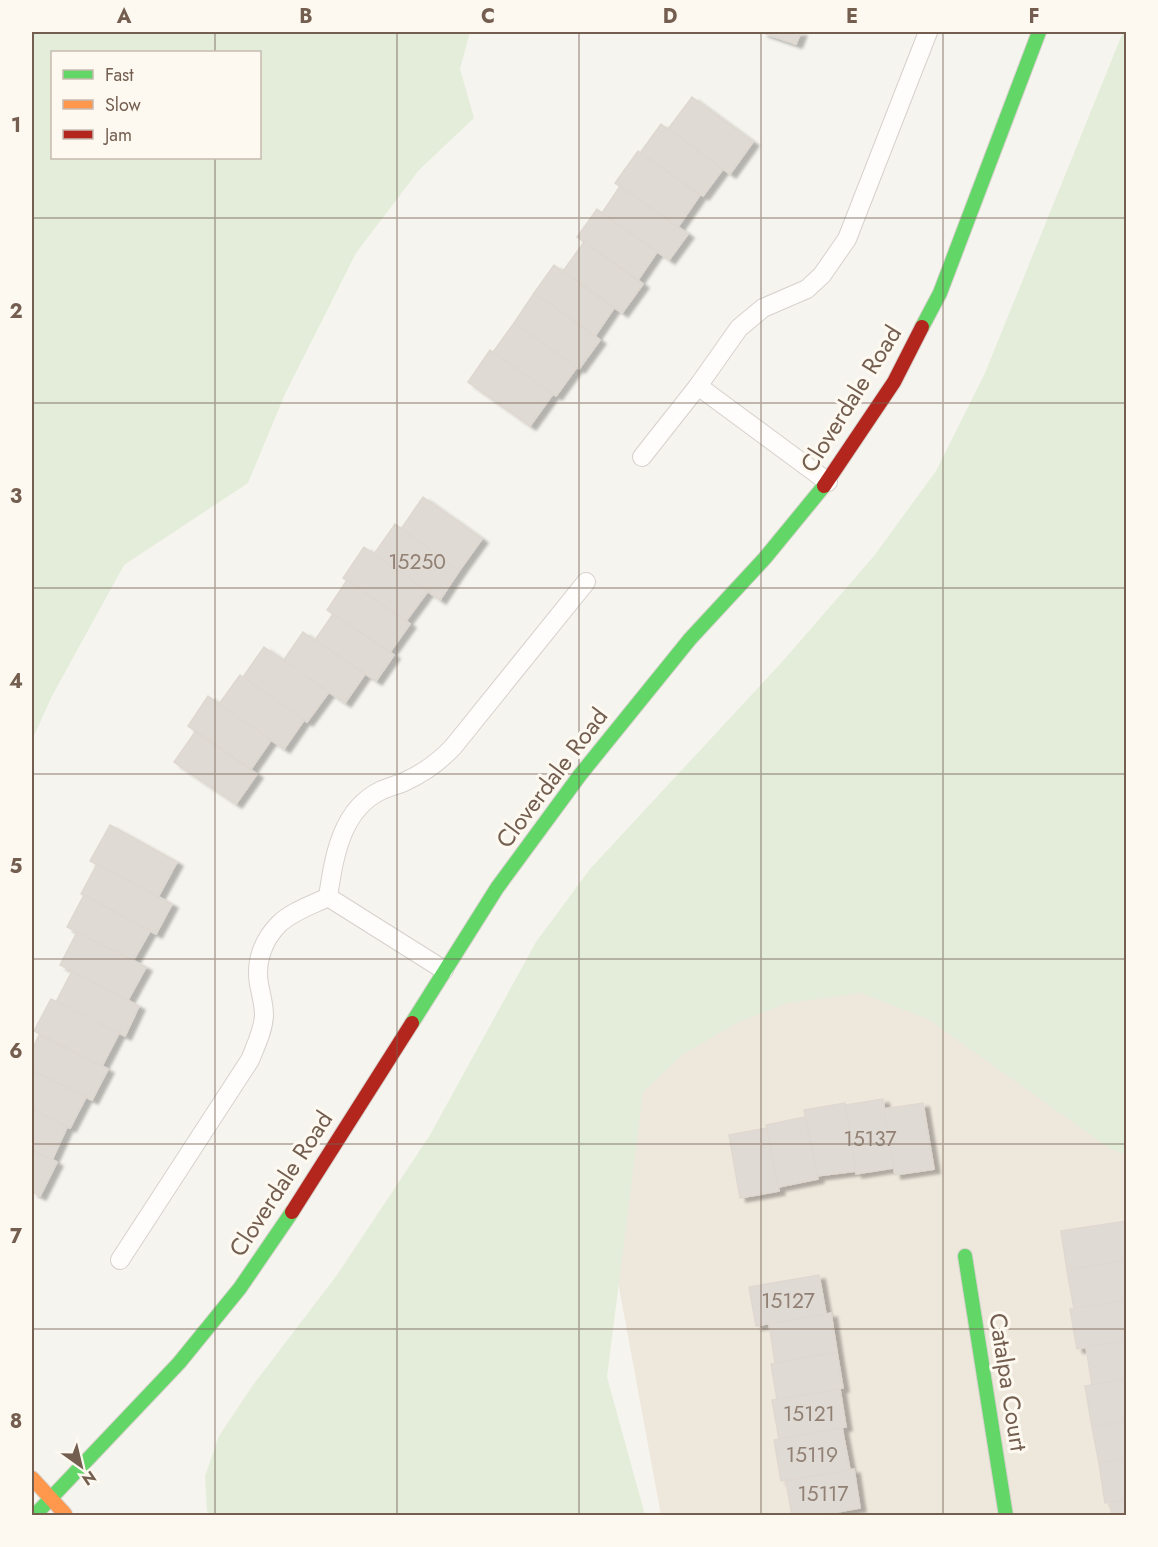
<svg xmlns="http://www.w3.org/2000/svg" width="1158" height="1547" font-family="Jost,sans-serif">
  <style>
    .residential { fill: #eee7dc }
    .green { fill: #e3edda; fill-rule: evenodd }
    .building { fill: #e0dad4; stroke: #dfd8d1; stroke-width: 1.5; filter: url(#shadow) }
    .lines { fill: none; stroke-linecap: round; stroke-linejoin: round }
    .lane-casing { stroke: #d6d1cc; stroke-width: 20 }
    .fast-casing { stroke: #d6d1cc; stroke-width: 16 }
    .slow-casing { stroke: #d6d1cc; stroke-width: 16 }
    .jam-casing { stroke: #d6d1cc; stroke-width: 16 }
    .lane { stroke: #fefdfc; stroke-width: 18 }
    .fast { stroke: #63d668; stroke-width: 14 }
    .slow { stroke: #ff974d; stroke-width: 14 }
    .jam { stroke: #b3261e; stroke-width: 14 }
    .grid { fill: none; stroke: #735e50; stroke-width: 1.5; stroke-opacity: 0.55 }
    .labels { text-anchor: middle; stroke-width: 6; stroke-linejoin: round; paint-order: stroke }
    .number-label { font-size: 21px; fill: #918074 }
    .street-label { font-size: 24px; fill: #735e50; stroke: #fdf9f0 }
    .neatline { fill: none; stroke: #735e50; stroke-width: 2 }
    .grid-label { font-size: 20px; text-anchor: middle; font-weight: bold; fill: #735e50 }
  </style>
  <defs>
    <filter id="shadow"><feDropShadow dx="6" dy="4" stdDeviation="1.5" flood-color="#0004"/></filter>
  </defs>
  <rect width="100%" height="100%" fill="#f6f4ee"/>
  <path class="residential" d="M 989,918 L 1126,1030 L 1126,1515 L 661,1515 L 588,1119 L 659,974 Z"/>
  <g class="green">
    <path d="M 32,32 L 470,32 L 460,69 L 474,118 L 419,170 L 356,253 L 285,394 L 248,483 L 124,565 L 52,696 L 32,740 ZM 52,52 L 260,52 L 260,158 L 52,158 Z"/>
    <path d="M 1123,32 L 1126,32 L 1126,1155 L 1109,1148 L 928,1019 L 861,993 L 787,1003 L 737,1023 L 683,1054 L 643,1092 L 607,1377 L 645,1515 L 210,1515 L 207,1511 L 205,1476 L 219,1436 L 253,1385 L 337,1275 L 430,1135 L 536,942 L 590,869 L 782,662 L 874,556 L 936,471 L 985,373 Z"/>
  </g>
  <g class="building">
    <path d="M 761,32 L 801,32 L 796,44 Z"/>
    <path d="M 692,97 L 753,142 L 730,174 L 668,129 Z"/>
    <path d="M 661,124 L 723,169 L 703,196 L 640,153 Z"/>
    <path d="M 638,151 L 700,195 L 678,227 L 615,183 Z"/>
    <path d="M 620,186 L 688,234 L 669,260 L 602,213 Z"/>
    <path d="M 597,209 L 657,252 L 638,280 L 577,237 Z"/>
    <path d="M 584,242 L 643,284 L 622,313 L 563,271 Z"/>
    <path d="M 554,265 L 614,308 L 595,336 L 534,293 Z"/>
    <path d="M 534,293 L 600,340 L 579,369 L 514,323 Z"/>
    <path d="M 514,323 L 577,367 L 556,396 L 493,352 Z"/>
    <path d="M 490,350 L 553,394 L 530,426 L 468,382 Z"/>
    <path d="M 423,497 L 482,539 L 459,571 L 401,529 Z"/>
    <path d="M 395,524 L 459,571 L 440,600 L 374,554 Z"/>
    <path d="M 364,547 L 428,591 L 406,621 L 343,578 Z"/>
    <path d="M 347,580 L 410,624 L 390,652 L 327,610 Z"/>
    <path d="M 333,614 L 394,655 L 376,681 L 315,640 Z"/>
    <path d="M 303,632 L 365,674 L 345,703 L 283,661 Z"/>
    <path d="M 264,647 L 329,692 L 307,722 L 243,677 Z"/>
    <path d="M 240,675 L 304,720 L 284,749 L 219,704 Z"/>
    <path d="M 208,696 L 271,740 L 251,769 L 188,726 Z"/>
    <path d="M 195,732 L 257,774 L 236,804 L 174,762 Z"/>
    <path d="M 110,825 L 177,862 L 158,897 L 90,861 Z"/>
    <path d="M 97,864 L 172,904 L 156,934 L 81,894 Z"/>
    <path d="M 84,895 L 150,931 L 133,961 L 67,927 Z"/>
    <path d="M 77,932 L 146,967 L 128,1000 L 60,965 Z"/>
    <path d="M 72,971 L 139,1006 L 125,1036 L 56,1002 Z"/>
    <path d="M 51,999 L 119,1033 L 102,1066 L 34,1031 Z"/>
    <path d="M 39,1035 L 108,1069 L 92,1100 L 32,1070 L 32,1050 Z"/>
    <path d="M 32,1070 L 86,1097 L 70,1128 L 32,1109 Z"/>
    <path d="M 883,1099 L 894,1168 L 856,1174 L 845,1105 Z"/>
    <path d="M 845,1103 L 856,1171 L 817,1176 L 804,1110 Z"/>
    <path d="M 923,1103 L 934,1169 L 895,1175 L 884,1109 Z"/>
    <path d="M 32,1109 L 67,1127 L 52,1160 L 32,1150 Z"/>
    <path d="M 805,1117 L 818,1179 L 778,1187 L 766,1125 Z"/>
    <path d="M 767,1128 L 779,1191 L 740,1198 L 729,1135 Z"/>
    <path d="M 32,1150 L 57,1162 L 40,1196 L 32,1192 Z"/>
    <path d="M 1126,1221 L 1126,1260 L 1067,1270 L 1061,1231 Z"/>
    <path d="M 1126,1260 L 1126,1300 L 1074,1309 L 1067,1270 Z"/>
    <path d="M 819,1275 L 826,1314 L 756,1326 L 749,1287 Z"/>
    <path d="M 1126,1300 L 1126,1341 L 1077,1349 L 1070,1309 Z"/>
    <path d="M 831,1313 L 837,1352 L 775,1363 L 769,1324 Z"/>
    <path d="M 1126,1341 L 1126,1379 L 1092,1385 L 1086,1347 Z"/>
    <path d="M 837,1352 L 843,1388 L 777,1400 L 771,1364 Z"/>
    <path d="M 1126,1379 L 1126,1421 L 1092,1427 L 1085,1386 Z"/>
    <path d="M 840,1389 L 846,1427 L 779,1439 L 772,1400 Z"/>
    <path d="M 1126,1421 L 1126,1458 L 1099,1463 L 1092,1427 Z"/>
    <path d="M 842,1428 L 850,1470 L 781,1481 L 774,1440 Z"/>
    <path d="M 1126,1458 L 1126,1500 L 1105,1503 L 1099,1463 Z"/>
    <path d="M 854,1469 L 860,1508 L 815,1516 L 792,1516 L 786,1481 Z"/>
    <path d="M 1126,1500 L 1126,1516 L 1112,1516 L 1110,1503 Z"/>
  </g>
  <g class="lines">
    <g class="lane-casing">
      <g id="lane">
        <path d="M 698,386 L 828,482"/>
        <path d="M 642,457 L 698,386 L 739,328 L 763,308 L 807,289 L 822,275 L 847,239 L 928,32"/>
        <path d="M 328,897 L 444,970"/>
        <path d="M 120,1260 L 250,1060 C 256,1045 263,1031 264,1016 C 264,1004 261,995 259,984 C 255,962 263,940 279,924 C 291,912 312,905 328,897 C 334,857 341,809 382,790 C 389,787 397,785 404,782 C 424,773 439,762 453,747 L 586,582"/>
      </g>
    </g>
    <g class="fast-casing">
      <g id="fast">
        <path d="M 922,327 L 940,293 L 1039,32"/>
        <path d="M 412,1023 L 497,888 L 580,775 L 690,639 L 765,558 L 824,486"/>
        <path d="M 965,1256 L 1006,1516"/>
        <path d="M 34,1516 L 179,1363 L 240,1288 L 292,1212"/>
      </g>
    </g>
    <g class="slow-casing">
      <path id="slow" d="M 32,1478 L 65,1514"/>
    </g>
    <g class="jam-casing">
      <g id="jam">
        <path d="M 824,486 L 894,382 L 922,327"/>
        <path d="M 292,1212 L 412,1023"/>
      </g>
    </g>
    <use href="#lane" class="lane"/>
    <use href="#fast" class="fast"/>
    <use href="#slow" class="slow"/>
    <use href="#jam" class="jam"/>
  </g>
  <path class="grid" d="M 215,32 L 215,52M 397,32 L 397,1516M 579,32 L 579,1516M 761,32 L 761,1516M 943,32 L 943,1516M 215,158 L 215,1516M 32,218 L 1126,218M 32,403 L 1126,403M 32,588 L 1126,588M 32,774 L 1126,774M 32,959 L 1126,959M 32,1144 L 1126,1144M 32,1329 L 1126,1329"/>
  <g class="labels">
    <g class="number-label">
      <text x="417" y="569">15250</text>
      <text x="870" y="1146">15137</text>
      <text x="788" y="1308">15127</text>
      <text x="809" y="1421">15121</text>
      <text x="812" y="1462">15119</text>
      <text x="823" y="1501">15117</text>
    </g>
    <g class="street-label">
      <text transform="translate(851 399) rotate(-58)" y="8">Cloverdale Road</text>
      <text transform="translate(552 778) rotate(-53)" y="8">Cloverdale Road</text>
      <text transform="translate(281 1184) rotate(-57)" y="8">Cloverdale Road</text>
      <text transform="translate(1008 1382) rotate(81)" y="8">Catalpa Court</text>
    </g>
  </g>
  <rect width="1158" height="1547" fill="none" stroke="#fdf9f0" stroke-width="66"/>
  <rect x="51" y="51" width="210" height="108" fill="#fdf9f0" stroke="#c6bbb0" stroke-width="1.5"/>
  <rect x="63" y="70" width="30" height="9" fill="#63d668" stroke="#c6bbb0" stroke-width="1.5"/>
  <text x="105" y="81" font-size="18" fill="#735e50">Fast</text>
  <rect x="63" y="100" width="30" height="9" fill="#ff974d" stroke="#c6bbb0" stroke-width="1.5"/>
  <text x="105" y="111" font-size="18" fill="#735e50">Slow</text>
  <rect x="63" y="130" width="30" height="9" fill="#b3261e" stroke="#c6bbb0" stroke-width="1.5"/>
  <text x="105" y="141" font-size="18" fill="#735e50">Jam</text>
  <g transform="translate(81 1466) rotate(146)" stroke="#fdf9f0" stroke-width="4.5" paint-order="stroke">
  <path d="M0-4.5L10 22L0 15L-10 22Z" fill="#735e50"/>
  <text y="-9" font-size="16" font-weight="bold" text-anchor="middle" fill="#735e50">N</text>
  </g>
  <rect x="33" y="33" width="1092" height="1481" class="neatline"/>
  <g class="grid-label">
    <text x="124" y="23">A</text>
    <text x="306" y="23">B</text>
    <text x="488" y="23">C</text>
    <text x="670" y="23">D</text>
    <text x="852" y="23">E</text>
    <text x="1034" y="23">F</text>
    <text x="16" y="132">1</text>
    <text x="16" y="318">2</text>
    <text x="16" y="503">3</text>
    <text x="16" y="688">4</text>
    <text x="16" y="873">5</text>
    <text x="16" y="1058">6</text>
    <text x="16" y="1243">7</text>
    <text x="16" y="1428">8</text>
  </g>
</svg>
